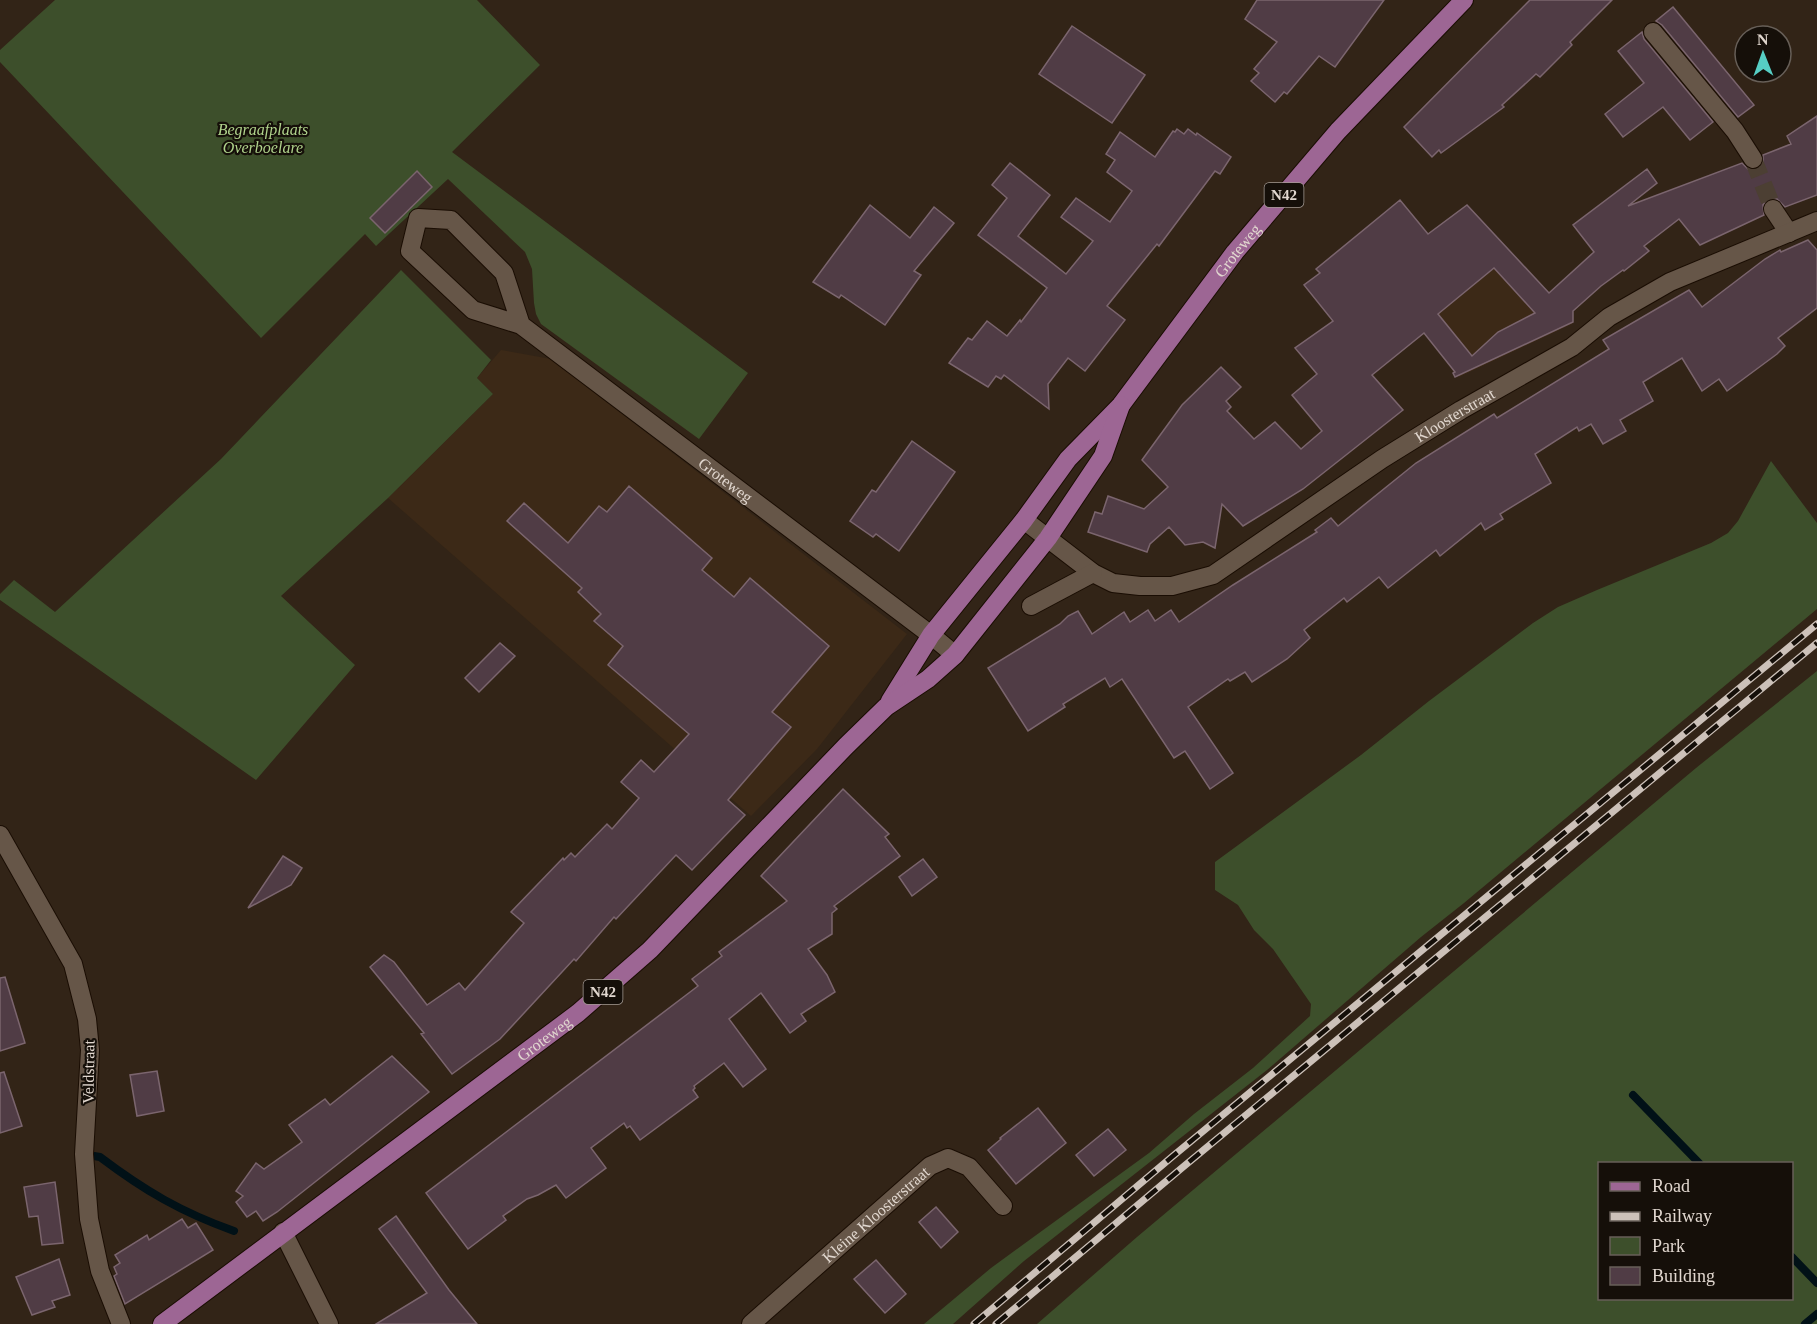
<svg xmlns="http://www.w3.org/2000/svg" width="1817" height="1324" font-family="'Times New Roman',serif">
  <style>
    .built { fill: #3c2917 }
    .green { fill: #3d4f2b; fill-rule: evenodd }
    .lines { fill: none; stroke-linecap: round; stroke-linejoin: round }
    .stream { stroke: #011117; stroke-width: 8 }
    .building { fill: #503c45; stroke: #7b656e; stroke-width: 1.5; fill-rule: evenodd }
    .minor-tunnel { stroke: #4c3f33; stroke-width: 18; stroke-dasharray: 18 9; stroke-linecap: butt }
    .minor-casing { stroke: #1a0d03; stroke-width: 20 }
    .major-casing { stroke: #1a0d03; stroke-width: 20 }
    .minor { stroke: #665648; stroke-width: 18 }
    .major { stroke: #9d6694; stroke-width: 18 }
    .rail-casing { stroke: #ccc1b9; stroke-width: 7 }
    .rail { stroke: #150f09; stroke-width: 4.5; stroke-dasharray: 14; stroke-linecap: butt }
    .labels { text-anchor: middle; stroke-width: 4.5; stroke-linejoin: round; paint-order: stroke }
    .shield { fill: #150f09; stroke: #a49b94; stroke-width: 1.5 }
    .shield-label { font-size: 15px; font-weight: bold; fill: #e1d7cf }
    .park-label { font-size: 16px; font-style: italic; fill: #afd28b; stroke: #150f09 }
    .street-label { font-size: 16px; fill: #e1d7cf; stroke: #150f09 }
  </style>
  <rect width="100%" height="100%" fill="#322417"/>
  <g class="built">
    <path d="M 1467,205 L 1573,321 L 1572,324 L 1459,377 L 1400,303 L 1443,223 Z"/>
    <path d="M 501,350 L 551,359 L 907,634 L 817,749 L 751,816 L 388,498 L 493,394 L 477,378 Z"/>
  </g>
  <g class="green">
    <path d="M 55,0 L 477,0 L 540,65 L 452,152 L 748,373 L 699,439 L 541,324 L 536,314 L 534,303 L 532,269 L 525,252 L 448,179 L 376,246 L 365,234 L 261,338 L 0,62 L 0,50 Z"/>
    <path d="M 401,270 L 491,360 L 477,378 L 493,394 L 388,498 L 281,596 L 355,665 L 256,780 L 0,600 L 0,594 L 14,580 L 55,612 L 221,459 Z"/>
    <path d="M 1771,461 L 1817,523 L 1817,609 L 1464,903 L 1421,937 L 1267,1070 L 1024,1261 L 953,1324 L 924,1324 L 991,1268 L 1149,1153 L 1194,1114 L 1253,1068 L 1310,1016 L 1311,1004 L 1273,949 L 1254,930 L 1238,905 L 1215,890 L 1215,862 L 1361,755 L 1429,701 L 1533,623 L 1558,607 L 1597,590 L 1711,543 L 1728,533 L 1738,521 Z"/>
    <path d="M 1817,671 L 1817,1324 L 1037,1324 L 1137,1237 L 1696,768 ZM 1600,1164 L 1792,1164 L 1792,1298 L 1600,1298 Z"/>
  </g>
  <g class="lines">
    <g class="stream">
      <path d="M 1633,1095 L 1700,1164"/>
      <path d="M 94,1156 L 100,1157 C 145,1191 181,1212 234,1231"/>
      <path d="M 1792,1257 L 1817,1283"/>
      <path d="M 1805,1324 L 1817,1314"/>
    </g>
  </g>
  <g class="building">
    <path d="M 1257,0 L 1384,0 L 1335,67 L 1319,56 L 1287,94 L 1284,92 L 1275,102 L 1251,81 L 1259,73 L 1254,69 L 1277,42 L 1245,19 Z"/>
    <path d="M 1530,0 L 1612,0 L 1570,42 L 1572,45 L 1540,77 L 1536,74 L 1502,105 L 1504,107 L 1441,153 L 1439,150 L 1432,157 L 1404,127 Z"/>
    <path d="M 1673,7 L 1754,105 L 1738,117 L 1662,25 L 1656,21 Z"/>
    <path d="M 1072,26 L 1145,75 L 1112,123 L 1039,74 Z"/>
    <path d="M 1642,32 L 1644,39 L 1713,122 L 1690,140 L 1663,107 L 1623,137 L 1605,114 L 1644,83 L 1618,51 Z"/>
    <path d="M 1817,116 L 1817,195 L 1785,207 L 1777,199 L 1767,199 L 1763,205 L 1764,215 L 1700,245 L 1679,219 L 1644,246 L 1649,251 L 1624,271 L 1623,270 L 1601,286 L 1573,311 L 1573,322 L 1455,377 L 1453,373 L 1455,372 L 1424,333 L 1372,375 L 1403,410 L 1303,489 L 1243,526 L 1222,504 L 1215,548 L 1203,542 L 1185,545 L 1169,527 L 1150,544 L 1147,552 L 1088,532 L 1095,512 L 1102,514 L 1108,496 L 1144,509 L 1168,487 L 1142,460 L 1182,405 L 1221,367 L 1241,387 L 1226,401 L 1231,407 L 1227,411 L 1254,439 L 1275,422 L 1301,449 L 1322,431 L 1292,395 L 1317,374 L 1295,348 L 1333,321 L 1304,285 L 1320,273 L 1316,269 L 1400,200 L 1428,234 L 1467,205 L 1549,293 L 1594,252 L 1573,225 L 1647,169 L 1657,183 L 1628,206 L 1742,163 L 1748,169 L 1759,169 L 1763,164 L 1763,155 L 1791,144 L 1787,136 ZM 1494,268 L 1535,313 L 1498,332 L 1472,356 L 1438,314 Z"/>
    <path d="M 1177,129 L 1184,134 L 1188,129 L 1196,135 L 1197,133 L 1231,157 L 1220,174 L 1215,171 L 1159,246 L 1157,244 L 1107,306 L 1125,320 L 1085,371 L 1068,358 L 1048,384 L 1049,409 L 1004,375 L 1001,379 L 996,376 L 988,387 L 949,363 L 968,338 L 972,340 L 987,321 L 1007,336 L 1020,320 L 1021,322 L 1047,288 L 978,235 L 1007,198 L 992,185 L 1010,163 L 1050,195 L 1018,236 L 1066,274 L 1093,241 L 1061,217 L 1076,198 L 1110,222 L 1132,191 L 1107,172 L 1115,160 L 1106,154 L 1120,132 L 1155,157 L 1173,131 L 1175,132 Z"/>
    <path d="M 417,171 L 432,187 L 385,233 L 370,218 Z"/>
    <path d="M 870,205 L 910,238 L 934,207 L 954,223 L 914,271 L 921,275 L 885,325 L 841,295 L 839,298 L 813,282 Z"/>
    <path d="M 1808,240 L 1817,250 L 1817,308 L 1778,338 L 1785,346 L 1777,354 L 1727,391 L 1719,379 L 1702,391 L 1682,358 L 1643,382 L 1653,401 L 1620,420 L 1626,431 L 1603,444 L 1591,424 L 1579,431 L 1577,427 L 1535,454 L 1551,483 L 1500,514 L 1503,519 L 1485,530 L 1481,523 L 1440,556 L 1436,550 L 1388,588 L 1379,577 L 1347,602 L 1344,598 L 1304,630 L 1310,638 L 1287,659 L 1252,682 L 1245,672 L 1230,681 L 1228,679 L 1188,707 L 1233,773 L 1210,789 L 1185,751 L 1174,758 L 1122,679 L 1110,687 L 1105,678 L 1063,704 L 1065,707 L 1028,731 L 988,668 L 1060,624 L 1068,616 L 1078,611 L 1092,634 L 1124,612 L 1130,622 L 1148,610 L 1155,621 L 1171,610 L 1179,622 L 1233,585 L 1317,532 L 1315,530 L 1331,518 L 1338,526 L 1416,463 L 1494,414 L 1497,418 L 1609,349 L 1603,340 L 1689,290 L 1702,307 L 1765,259 L 1780,250 L 1781,252 Z"/>
    <path d="M 912,441 L 955,472 L 899,551 L 876,534 L 873,537 L 850,521 L 872,490 L 876,492 Z"/>
    <path d="M 629,486 L 712,558 L 702,570 L 734,597 L 750,578 L 829,646 L 772,712 L 791,727 L 728,800 L 745,815 L 692,870 L 676,855 L 616,919 L 614,917 L 576,961 L 574,959 L 500,1039 L 452,1074 L 421,1034 L 424,1033 L 370,967 L 384,955 L 394,962 L 427,1005 L 459,983 L 465,990 L 524,923 L 511,912 L 563,858 L 564,860 L 571,853 L 575,857 L 607,824 L 612,829 L 639,798 L 621,782 L 641,760 L 654,772 L 689,734 L 608,665 L 623,646 L 594,621 L 601,614 L 578,592 L 582,588 L 507,521 L 524,503 L 568,543 L 599,506 L 607,512 Z"/>
    <path d="M 500,643 L 515,656 L 479,692 L 465,678 Z"/>
    <path d="M 843,789 L 889,834 L 885,837 L 900,856 L 834,906 L 837,909 L 832,913 L 832,934 L 808,949 L 827,975 L 835,992 L 801,1014 L 806,1021 L 790,1033 L 761,993 L 729,1019 L 766,1069 L 743,1087 L 724,1063 L 694,1086 L 695,1088 L 693,1090 L 698,1097 L 640,1140 L 630,1126 L 627,1128 L 624,1123 L 591,1148 L 606,1168 L 566,1198 L 556,1185 L 538,1195 L 527,1199 L 503,1216 L 506,1220 L 468,1249 L 426,1193 L 698,986 L 692,979 L 722,956 L 719,952 L 787,901 L 761,876 Z"/>
    <path d="M 283,856 L 302,868 L 291,885 L 248,908 Z"/>
    <path d="M 923,859 L 937,877 L 912,896 L 899,877 Z"/>
    <path d="M 5,977 L 25,1043 L 0,1051 L 0,978 Z"/>
    <path d="M 392,1056 L 429,1092 L 277,1212 L 263,1221 L 256,1211 L 247,1217 L 236,1202 L 243,1196 L 236,1191 L 256,1163 L 264,1169 L 302,1142 L 289,1125 L 325,1099 L 330,1105 Z"/>
    <path d="M 157,1071 L 164,1111 L 137,1116 L 130,1075 Z"/>
    <path d="M 4,1072 L 22,1126 L 0,1133 L 0,1073 Z"/>
    <path d="M 1038,1108 L 1066,1143 L 1016,1184 L 988,1150 L 1001,1139 L 1000,1138 Z"/>
    <path d="M 1108,1129 L 1126,1150 L 1094,1176 L 1076,1155 Z"/>
    <path d="M 55,1182 L 63,1243 L 42,1245 L 38,1216 L 29,1217 L 24,1187 Z"/>
    <path d="M 936,1207 L 958,1232 L 941,1248 L 919,1222 Z"/>
    <path d="M 396,1216 L 449,1290 L 477,1324 L 376,1324 L 427,1293 L 379,1229 Z"/>
    <path d="M 182,1219 L 188,1228 L 196,1223 L 213,1250 L 125,1304 L 114,1276 L 117,1274 L 114,1267 L 120,1263 L 115,1255 L 147,1235 L 149,1240 Z"/>
    <path d="M 59,1259 L 70,1295 L 52,1301 L 55,1307 L 32,1315 L 16,1277 Z"/>
    <path d="M 876,1260 L 906,1294 L 885,1313 L 854,1279 Z"/>
  </g>
  <g class="lines">
    <path class="minor-tunnel" d="M 1753,159 L 1773,209"/>
    <g class="minor-casing">
      <g id="minor">
        <path d="M 1653,32 L 1735,131 L 1753,159"/>
        <path d="M 1773,209 L 1789,233"/>
        <path id="s1" d="M 521,325 L 473,310 L 410,251 L 418,218 L 451,220 L 504,273 L 521,325 L 931,635 L 955,655"/>
        <path id="s2" d="M 1024,520 L 1093,573 L 1113,583 L 1140,586 L 1172,586 L 1213,575 L 1382,459 L 1461,410 L 1572,347 L 1609,317 L 1670,282 L 1817,221"/>
        <path d="M 1031,606 L 1093,573"/>
        <path d="M 0,835 L 73,964 L 87,1019 L 90,1050 L 84,1154 L 89,1219 L 100,1271 L 121,1324"/>
        <path d="M 283,1232 L 329,1324"/>
        <path id="s3" d="M 751,1324 L 930,1166 L 948,1158 L 969,1167 L 1003,1206"/>
      </g>
    </g>
    <g class="major-casing">
      <g id="major">
        <path id="s4" d="M 890,701 L 931,635 L 1024,520 L 1068,459 L 1121,405 L 1235,252 L 1338,131 L 1464,0"/>
        <path id="s5" d="M 162,1324 L 578,1013 L 650,950 L 846,746 L 886,707 L 928,679 L 955,655 L 1048,538 L 1103,456 L 1121,405"/>
      </g>
    </g>
    <use href="#minor" class="minor"/>
    <use href="#major" class="major"/>
    <g class="rail-casing">
      <g id="rail">
        <path d="M 974,1324 L 1173,1156 L 1817,624"/>
        <path d="M 996,1324 L 1183,1167 L 1817,643"/>
      </g>
    </g>
    <use href="#rail" class="rail"/>
  </g>
  <g class="labels">
    <g class="shield">
      <rect x="1264.5" y="183" width="39" height="24" rx="4.5"/>
      <rect x="583.5" y="980" width="39" height="24" rx="4.5"/>
    </g>
    <g class="shield-label">
      <text x="1284" y="200">N42</text>
      <text x="603" y="997">N42</text>
    </g>
    <g class="park-label">
      <text x="263" y="135">Begraafplaats<tspan x="263" dy="18">Overboelare</tspan></text>
    </g>
    <g class="street-label">
      <text dy="6" stroke="none"><textPath href="#s4" startOffset="570">Groteweg</textPath></text>
      <text dy="6" stroke="none"><textPath href="#s2" startOffset="501">Kloosterstraat</textPath></text>
      <text dy="6" stroke="none"><textPath href="#s1" startOffset="590">Groteweg</textPath></text>
      <text dy="6" stroke="none"><textPath href="#s5" startOffset="477">Groteweg</textPath></text>
      <text transform="translate(88 1072) rotate(-89)" y="6">Veldstraat</text>
      <text dy="6" stroke="none"><textPath href="#s3" startOffset="166">Kleine Kloosterstraat</textPath></text>
    </g>
  </g>
  <rect x="1598" y="1162" width="195" height="138" fill="#150f09" stroke="#675f58" stroke-width="1.5"/>
  <rect x="1610" y="1182" width="30" height="9" fill="#9d6694" stroke="#675f58" stroke-width="1.5"/>
  <text x="1652" y="1192" font-size="18" fill="#e1d7cf">Road</text>
  <rect x="1610" y="1212" width="30" height="9" fill="#ccc1b9" stroke="#675f58" stroke-width="1.5"/>
  <text x="1652" y="1222" font-size="18" fill="#e1d7cf">Railway</text>
  <rect x="1610" y="1237" width="30" height="18" fill="#3d4f2b" stroke="#675f58" stroke-width="1.5"/>
  <text x="1652" y="1252" font-size="18" fill="#e1d7cf">Park</text>
  <rect x="1610" y="1267" width="30" height="18" fill="#503c45" stroke="#675f58" stroke-width="1.5"/>
  <text x="1652" y="1282" font-size="18" fill="#e1d7cf">Building</text>
  <g transform="translate(1763 54) rotate(359)"><circle r="28" fill="#150f09" stroke="#675f58" stroke-width="1.5"/>
  <path d="M0-4.5L10 22L0 15L-10 22Z" fill="#56cec4"/>
  <text y="-9" font-size="16" font-weight="bold" text-anchor="middle" fill="#e1d7cf">N</text>
  </g>
</svg>
